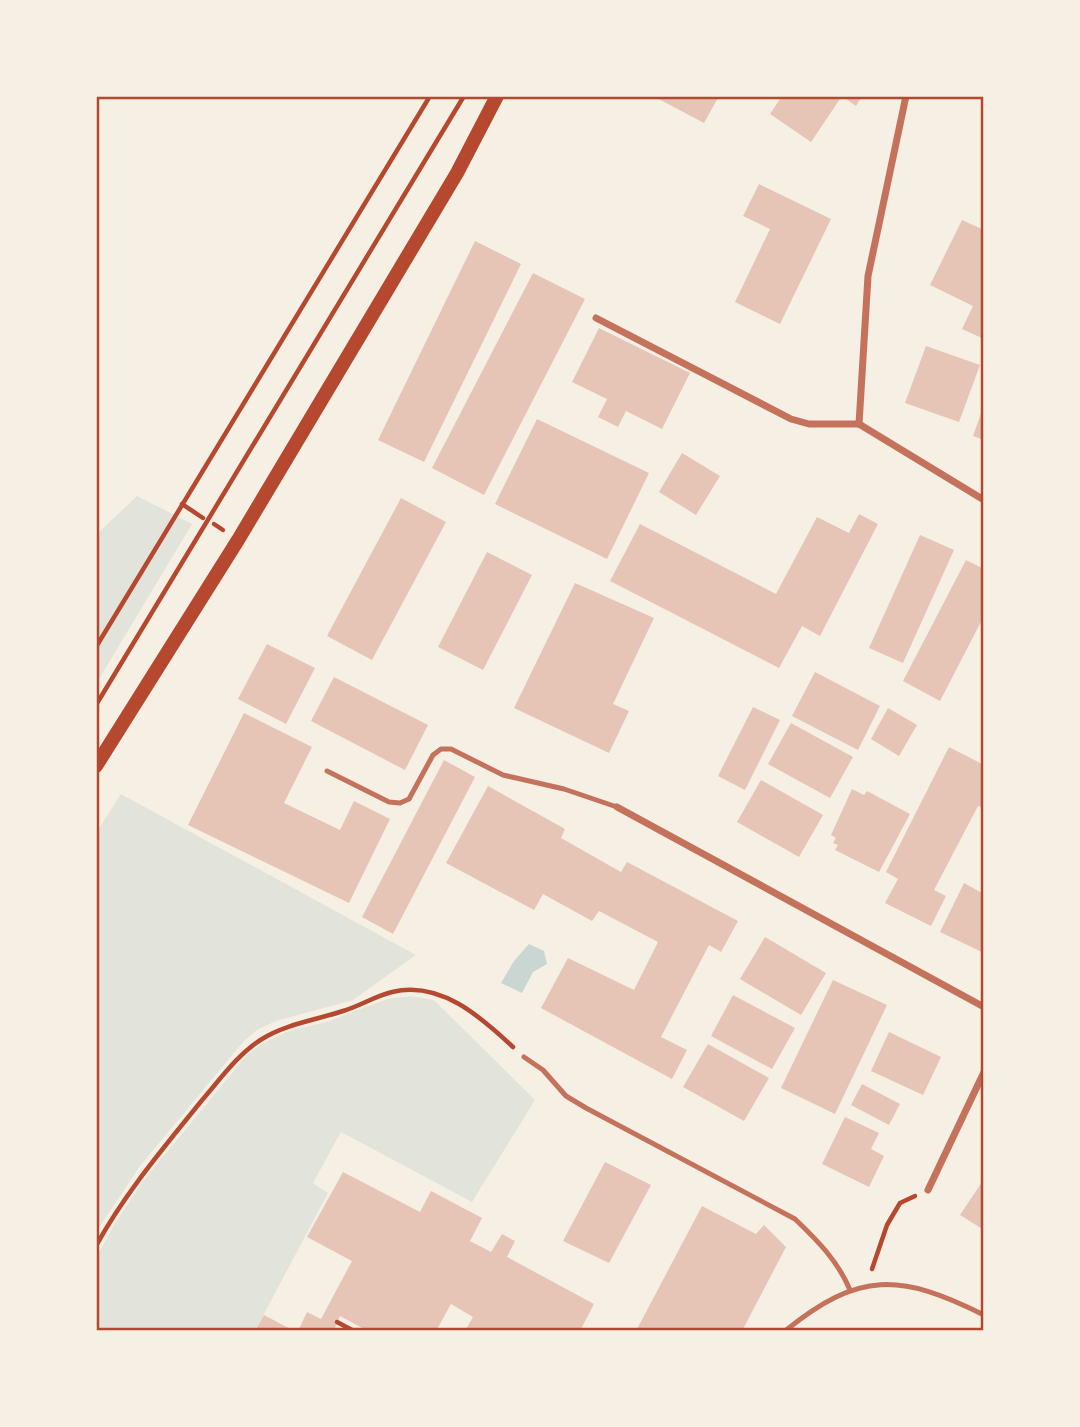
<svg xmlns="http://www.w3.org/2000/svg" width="1080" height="1427" font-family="'Crimson Pro',serif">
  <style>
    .green { fill: #e2e4dc }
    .water { fill: #c9d6d2 }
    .building { fill: #e6c5b7 }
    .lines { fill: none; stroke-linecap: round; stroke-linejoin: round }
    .path { stroke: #b5482f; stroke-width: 4.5 }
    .service { stroke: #c5725c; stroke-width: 5 }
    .minor { stroke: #c5725c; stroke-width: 7 }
    .secondary { stroke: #b5482f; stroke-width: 14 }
    .neatline { fill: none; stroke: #b5482f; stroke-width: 2.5 }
  </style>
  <rect width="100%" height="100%" fill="#f6efe4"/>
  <g class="green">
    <path d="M 137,496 L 192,524 L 96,684 L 96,535 Z"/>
    <path d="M 121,794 L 416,955 L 353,1000 L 276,1021 L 257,1030 L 243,1042 L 140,1166 L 96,1232 L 96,833 Z"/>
    <path d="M 410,996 L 434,1000 L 535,1100 L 472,1202 L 341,1132 L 313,1183 L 328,1193 L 255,1331 L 96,1331 L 96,1258 L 114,1225 L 143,1181 L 246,1056 L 260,1045 L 286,1032 L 329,1021 L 387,999 Z"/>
  </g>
  <path class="water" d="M 529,944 L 544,951 L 547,964 L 533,972 L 522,993 L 501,983 L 514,961 Z"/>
  <g class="building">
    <path d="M 653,96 L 719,96 L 704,123 Z"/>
    <path d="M 782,96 L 862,96 L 856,106 L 842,96 L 811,142 L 770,114 Z"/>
    <path d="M 759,184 L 831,219 L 780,324 L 735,302 L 770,229 L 743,216 Z"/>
    <path d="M 962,220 L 984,230 L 984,339 L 962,329 L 973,306 L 930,285 Z"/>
    <path d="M 475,241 L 521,264 L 424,462 L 378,440 Z"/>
    <path d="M 533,273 L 585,299 L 484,495 L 432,468 Z"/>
    <path d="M 599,328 L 690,373 L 662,429 L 626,411 L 618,427 L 598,417 L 607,399 L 572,382 Z"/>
    <path d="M 926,346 L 980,365 L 959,422 L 905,403 Z"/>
    <path d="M 983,408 L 984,408 L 984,440 L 973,436 Z"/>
    <path d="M 537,419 L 649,473 L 607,559 L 495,504 Z"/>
    <path d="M 682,453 L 720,476 L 696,515 L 659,492 Z"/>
    <path d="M 401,498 L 446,522 L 372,660 L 327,636 Z"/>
    <path d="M 859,514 L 878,524 L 820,636 L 802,626 L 779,668 L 610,581 L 640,524 L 776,594 L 817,517 L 849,533 Z"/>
    <path d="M 920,535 L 954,550 L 903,663 L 869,648 Z"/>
    <path d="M 487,552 L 532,575 L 483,670 L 438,647 Z"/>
    <path d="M 966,560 L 984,569 L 984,616 L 940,701 L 903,681 Z"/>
    <path d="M 575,583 L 654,618 L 613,704 L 629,711 L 609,753 L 514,708 Z"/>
    <path d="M 267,644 L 315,668 L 286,724 L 238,699 Z"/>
    <path d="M 815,672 L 880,706 L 858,750 L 792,716 Z"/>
    <path d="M 334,677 L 428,725 L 405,770 L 311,721 Z"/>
    <path d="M 753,707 L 780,720 L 745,790 L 718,776 Z"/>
    <path d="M 888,708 L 917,725 L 899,756 L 871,739 Z"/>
    <path d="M 244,713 L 312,747 L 284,803 L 340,830 L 354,801 L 390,819 L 349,903 L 188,825 Z"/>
    <path d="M 791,723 L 853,757 L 830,798 L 768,764 Z"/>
    <path d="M 949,747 L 984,765 L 984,808 L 978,806 L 934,890 L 946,896 L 931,926 L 885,903 L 898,879 L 886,872 Z"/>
    <path d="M 444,760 L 475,777 L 393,934 L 362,917 Z"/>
    <path d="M 761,780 L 823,815 L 799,857 L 737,822 Z"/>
    <path d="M 488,786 L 565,829 L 561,838 L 621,872 L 627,862 L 738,921 L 721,952 L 709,945 L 661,1037 L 687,1050 L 672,1079 L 541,1008 L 568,958 L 634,990 L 658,942 L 599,911 L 592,921 L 543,894 L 534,910 L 446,863 Z"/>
    <path d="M 852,789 L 864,795 L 867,791 L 910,814 L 879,872 L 835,850 L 838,845 L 833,843 L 836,838 L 831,835 Z"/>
    <path d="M 964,883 L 984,894 L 984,953 L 940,932 Z"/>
    <path d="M 765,937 L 826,973 L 801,1015 L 740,979 Z"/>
    <path d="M 833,980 L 887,1005 L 835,1114 L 781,1088 Z"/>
    <path d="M 733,995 L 795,1028 L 772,1069 L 711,1036 Z"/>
    <path d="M 889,1032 L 941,1057 L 923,1095 L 871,1071 Z"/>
    <path d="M 708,1044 L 769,1078 L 744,1121 L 683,1087 Z"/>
    <path d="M 862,1084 L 900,1104 L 889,1125 L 851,1105 Z"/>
    <path d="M 845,1117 L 879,1133 L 871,1149 L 884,1156 L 869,1187 L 822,1164 Z"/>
    <path d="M 605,1162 L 651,1185 L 609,1263 L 563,1241 Z"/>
    <path d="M 343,1172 L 420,1212 L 431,1191 L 482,1218 L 470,1241 L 491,1252 L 502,1234 L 515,1241 L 507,1257 L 594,1304 L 580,1331 L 465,1331 L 473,1317 L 451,1304 L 436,1331 L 368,1331 L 340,1316 L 335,1328 L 340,1331 L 298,1331 L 307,1312 L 321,1319 L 352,1261 L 307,1237 Z"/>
    <path d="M 984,1179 L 984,1230 L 960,1215 Z"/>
    <path d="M 702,1206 L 756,1234 L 764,1225 L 786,1247 L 742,1331 L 636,1331 Z"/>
    <path d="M 264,1315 L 294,1331 L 255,1331 Z"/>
  </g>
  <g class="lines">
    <g class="path">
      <path d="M 182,504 L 203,518"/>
      <path d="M 214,524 L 223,530"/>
      <path d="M 96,647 L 430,96"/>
      <path d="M 96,705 L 464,96"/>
      <path d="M 96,1246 C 125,1193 165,1146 203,1099 C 221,1078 239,1053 262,1039 C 286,1024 316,1020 343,1011 C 360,1006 375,996 392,992 C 440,980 481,1017 513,1047"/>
      <path d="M 872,1269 L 887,1225 L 900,1203 L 915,1196"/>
      <path d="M 337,1322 L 354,1331"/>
    </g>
    <g class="service">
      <path d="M 327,771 L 389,802 L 400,803 L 409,799 L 433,755 L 441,749 L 451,749 L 503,775 L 564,789 L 617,807"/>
      <path d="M 524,1057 L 543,1070 L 566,1096 L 586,1108 L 795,1219 C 817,1240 838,1261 850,1290"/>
      <path d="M 785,1331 C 859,1271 900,1273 984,1315"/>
    </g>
    <g class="minor">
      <path d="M 596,318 L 791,419 L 809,424 L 859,424 L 984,500"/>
      <path d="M 859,424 L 868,276 L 906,96"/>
      <path d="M 617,807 L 984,1007"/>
      <path d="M 928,1190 L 984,1072"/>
    </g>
    <path class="secondary" d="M 96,766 L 238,540 L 457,173 L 497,96"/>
  </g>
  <rect width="1080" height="1427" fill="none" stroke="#f6efe4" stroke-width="196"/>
  <rect x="98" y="98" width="884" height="1231" class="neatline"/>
</svg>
